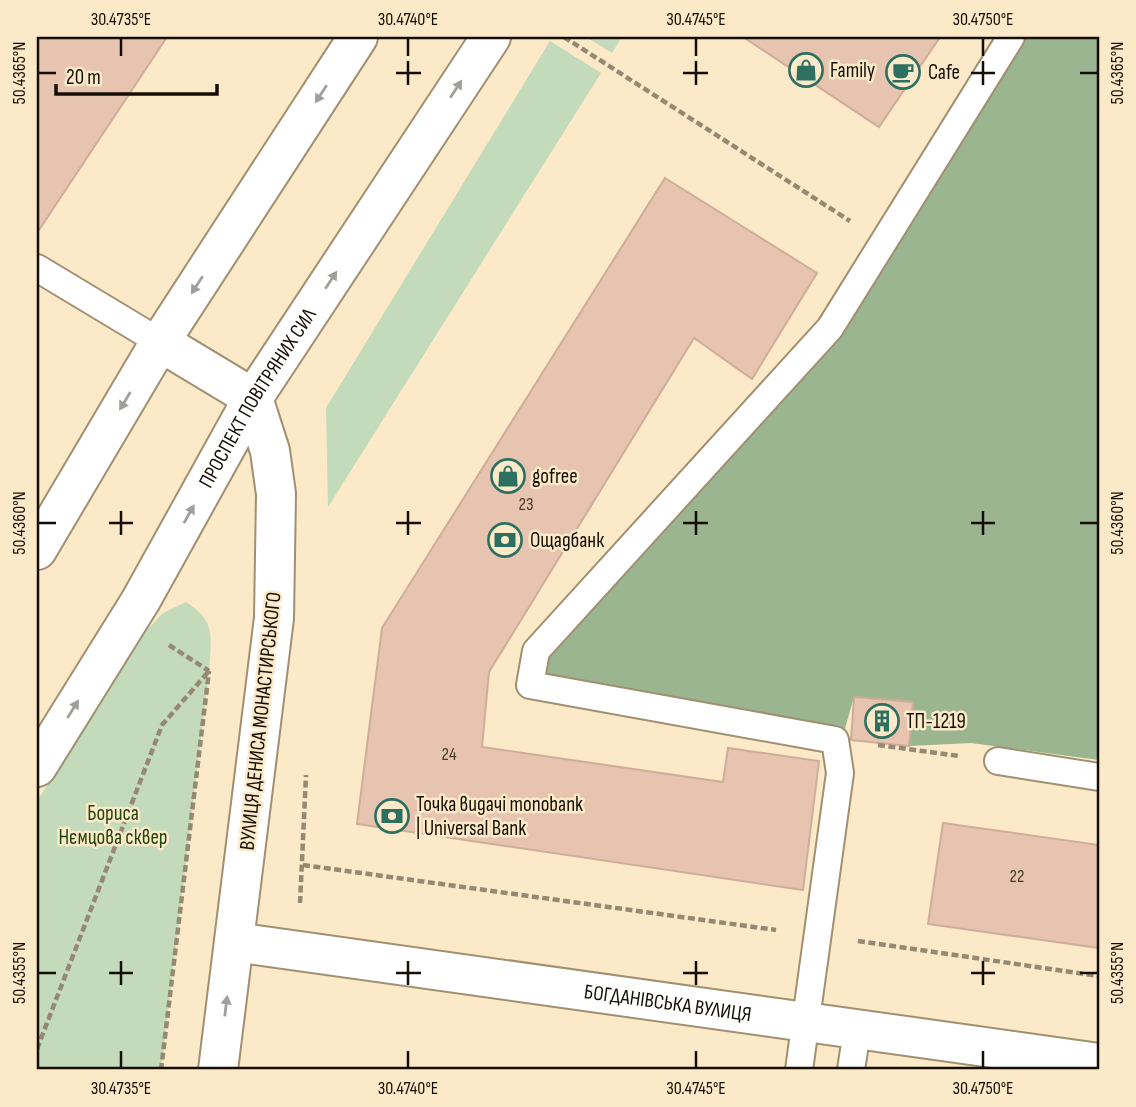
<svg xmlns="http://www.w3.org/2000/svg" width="1136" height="1107" font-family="'Sofia Sans Condensed',sans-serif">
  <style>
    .green { fill: #c3dbba }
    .forest { fill: #9ab590 }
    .building { fill: #e6c4af; stroke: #ceae99; stroke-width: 2 }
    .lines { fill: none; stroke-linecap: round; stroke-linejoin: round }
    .lane-casing { stroke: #a09071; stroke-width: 30 }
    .street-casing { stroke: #a09071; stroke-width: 42 }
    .primary-casing { stroke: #a09071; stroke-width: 42 }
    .path { stroke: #958972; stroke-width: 4.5; stroke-dasharray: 7 3.5; stroke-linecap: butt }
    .lane { stroke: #fff; stroke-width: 26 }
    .street { stroke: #fff; stroke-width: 38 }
    .primary { stroke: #fff; stroke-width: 38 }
    .oneway { fill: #a19f9b }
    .ticks { fill: none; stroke: #140e04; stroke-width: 2.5 }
    .labels { text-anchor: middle; stroke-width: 5; stroke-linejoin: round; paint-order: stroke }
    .number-label { font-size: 18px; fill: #483c2f }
    .poi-label { font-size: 21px; fill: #140e04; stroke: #fbe9c8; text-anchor: start }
    .street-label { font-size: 21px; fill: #140e04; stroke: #fbe9c8 }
    .park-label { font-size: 21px; fill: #21440f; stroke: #fbe9c8 }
    .neatline { fill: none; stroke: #140e04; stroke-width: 2.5 }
    .ticks-label { font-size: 18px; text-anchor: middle; fill: #140e04 }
  </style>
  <rect width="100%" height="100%" fill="#fbe9c8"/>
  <g class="green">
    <path d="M 586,37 L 622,37 L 612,53 Z"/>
    <path d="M 550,41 L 601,73 L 328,507 L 326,408 Z"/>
    <path d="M 186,602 C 217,622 211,637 209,671 L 161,1070 L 37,1070 L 37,801 L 146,631 L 163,613 Z"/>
  </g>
  <path class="forest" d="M 1011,37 L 1099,37 L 1099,760 L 971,743 L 909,746 L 913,702 L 854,697 L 844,732 L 530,685 L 536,651 L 830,328 Z"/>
  <g class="building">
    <path d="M 37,37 L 167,37 L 37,233 Z"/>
    <path d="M 743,37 L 940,37 L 879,127 Z"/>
    <path d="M 665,178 L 817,273 L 752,379 L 694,338 L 489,672 L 482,747 L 723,782 L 728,748 L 819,761 L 803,890 L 357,824 L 382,628 Z"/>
    <path d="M 854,697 L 913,702 L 909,746 L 851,740 Z"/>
    <path d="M 943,823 L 1099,845 L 1099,948 L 928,924 Z"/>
  </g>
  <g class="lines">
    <g class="lane-casing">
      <g id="lane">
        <path d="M 37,268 L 160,342"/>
        <path d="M 998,761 L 1099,777"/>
        <path d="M 799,1070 L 840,773 L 835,740 L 530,685 L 536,651 L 830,328 L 1011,37"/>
        <path d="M 851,1070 L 857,1030"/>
      </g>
    </g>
    <g class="street-casing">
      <g id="street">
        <path d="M 160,342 L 253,398 L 270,451 L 276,494 L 274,618 L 218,1070"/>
        <path id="s1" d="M 234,942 L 1099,1063"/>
      </g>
    </g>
    <g class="primary-casing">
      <g id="primary">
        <path d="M 37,550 L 160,342 L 358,37"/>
        <path id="s2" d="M 37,767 L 141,600 L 253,398 L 491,37"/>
      </g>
    </g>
    <g class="path">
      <path d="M 564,37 L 850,221"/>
      <path d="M 169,645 L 209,671"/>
      <path d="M 878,745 L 959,756"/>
      <path d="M 303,865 L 776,930"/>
      <path d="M 300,903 L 306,775"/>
      <path d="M 858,941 L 1099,976"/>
      <path d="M 37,1049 L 162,725 L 209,671"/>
      <path d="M 161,1070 L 209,671"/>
    </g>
    <use href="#lane" class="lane"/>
    <use href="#street" class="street"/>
    <use href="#primary" class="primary"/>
  </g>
  <defs><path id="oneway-solid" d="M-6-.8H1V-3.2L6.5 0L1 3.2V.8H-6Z" transform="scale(1.75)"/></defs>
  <g class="oneway">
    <use href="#oneway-solid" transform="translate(456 89) rotate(-57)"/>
    <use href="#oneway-solid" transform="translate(321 94) rotate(123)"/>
    <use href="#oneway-solid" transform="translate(331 280) rotate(-57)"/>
    <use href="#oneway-solid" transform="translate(197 285) rotate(123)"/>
    <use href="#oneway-solid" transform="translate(125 401) rotate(121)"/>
    <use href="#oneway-solid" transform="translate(189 514) rotate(-61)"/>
    <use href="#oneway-solid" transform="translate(73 709) rotate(-58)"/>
    <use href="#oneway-solid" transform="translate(226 1006) rotate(-83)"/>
  </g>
  <path class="ticks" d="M 121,38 L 121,56M 408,38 L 408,56M 696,38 L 696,56M 983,38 L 983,56M 408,61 L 408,85M 696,61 L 696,85M 983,61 L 983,85M 38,73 L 56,73M 396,73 L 421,73M 683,73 L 708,73M 971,73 L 995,73M 1080,73 L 1098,73M 121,511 L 121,535M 408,511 L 408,535M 696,511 L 696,535M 983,511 L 983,535M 38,523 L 56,523M 109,523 L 133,523M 396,523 L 421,523M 683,523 L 708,523M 971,523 L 995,523M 1080,523 L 1098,523M 121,961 L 121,985M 408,961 L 408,985M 696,961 L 696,985M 983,961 L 983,985M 38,973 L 56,973M 109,973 L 133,973M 396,973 L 421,973M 683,973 L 708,973M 971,973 L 995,973M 1080,973 L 1098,973M 121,1051 L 121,1068M 408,1051 L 408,1068M 696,1051 L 696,1068M 983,1051 L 983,1068"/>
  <defs>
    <g id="shop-ring" transform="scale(1.75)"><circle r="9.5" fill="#fbe9c8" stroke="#2d7061" stroke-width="1.5"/><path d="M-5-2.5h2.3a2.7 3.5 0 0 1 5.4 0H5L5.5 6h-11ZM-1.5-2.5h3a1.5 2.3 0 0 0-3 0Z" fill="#2d7061"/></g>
    <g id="cafe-ring" transform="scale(1.75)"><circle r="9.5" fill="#fbe9c8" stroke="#2d7061" stroke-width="1.5"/><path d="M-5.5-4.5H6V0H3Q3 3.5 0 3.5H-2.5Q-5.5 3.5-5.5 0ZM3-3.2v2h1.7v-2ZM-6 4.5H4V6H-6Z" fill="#2d7061"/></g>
    <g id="bank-ring" transform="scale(1.75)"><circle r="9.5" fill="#fbe9c8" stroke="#2d7061" stroke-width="1.5"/><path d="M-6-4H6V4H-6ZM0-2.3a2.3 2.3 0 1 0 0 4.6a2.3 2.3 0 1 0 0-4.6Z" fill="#2d7061"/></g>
    <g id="building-ring" transform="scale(1.75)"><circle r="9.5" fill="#fbe9c8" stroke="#2d7061" stroke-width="1.5"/><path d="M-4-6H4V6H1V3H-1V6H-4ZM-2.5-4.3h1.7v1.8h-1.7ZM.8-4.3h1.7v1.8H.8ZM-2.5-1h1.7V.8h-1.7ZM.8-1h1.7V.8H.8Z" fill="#2d7061"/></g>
  </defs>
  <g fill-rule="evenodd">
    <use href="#shop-ring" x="806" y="70"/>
    <use href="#cafe-ring" x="903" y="72"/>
    <use href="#shop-ring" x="508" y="476"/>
    <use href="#bank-ring" x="505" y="540"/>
    <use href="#building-ring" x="882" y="721"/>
    <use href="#bank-ring" x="392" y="816"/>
  </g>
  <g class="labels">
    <g class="number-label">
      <text x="526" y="510">23</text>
      <text x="449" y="760">24</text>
      <text x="1017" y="882">22</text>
    </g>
    <g class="poi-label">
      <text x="830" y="77">Family</text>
      <text x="928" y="79">Cafe</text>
      <text x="532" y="483">gofree</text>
      <text x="530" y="547">Ощадбанк</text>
      <text x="906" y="728">ТП-1219</text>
      <text x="416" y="811">Точка видачі monobank<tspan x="416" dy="24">| Universal Bank</tspan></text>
    </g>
    <g class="street-label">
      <text dy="7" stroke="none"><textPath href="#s2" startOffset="430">ПРОСПЕКТ ПОВІТРЯНИХ СИЛ</textPath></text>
      <text transform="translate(260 721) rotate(-84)" y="7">ВУЛИЦЯ ДЕНИСА МОНАСТИРСЬКОГО</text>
      <text dy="7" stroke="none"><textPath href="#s1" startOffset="438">БОГДАНІВСЬКА ВУЛИЦЯ</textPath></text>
    </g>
    <g class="park-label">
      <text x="113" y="820">Бориса<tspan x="113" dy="24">Нємцова сквер</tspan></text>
    </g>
  </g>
  <rect width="1136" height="1107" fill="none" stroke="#fbe9c8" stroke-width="77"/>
  <path d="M56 84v10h161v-10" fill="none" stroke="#140e04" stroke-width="3.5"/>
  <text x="66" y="84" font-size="21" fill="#140e04" stroke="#fbe9c8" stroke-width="5" paint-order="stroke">20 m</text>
  <rect x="38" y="38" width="1060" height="1030" class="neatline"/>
  <g class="ticks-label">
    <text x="121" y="25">30.4735°E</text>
    <text x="408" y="25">30.4740°E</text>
    <text x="696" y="25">30.4745°E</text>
    <text x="983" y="25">30.4750°E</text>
    <text transform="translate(19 73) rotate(-90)" y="6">50.4365°N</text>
    <text transform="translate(1117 73) rotate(-90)" y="6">50.4365°N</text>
    <text transform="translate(19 523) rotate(-90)" y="6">50.4360°N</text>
    <text transform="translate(1117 523) rotate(-90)" y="6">50.4360°N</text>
    <text transform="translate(19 973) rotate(-90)" y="6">50.4355°N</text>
    <text transform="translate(1117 973) rotate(-90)" y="6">50.4355°N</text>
    <text x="121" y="1094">30.4735°E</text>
    <text x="408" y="1094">30.4740°E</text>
    <text x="696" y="1094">30.4745°E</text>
    <text x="983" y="1094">30.4750°E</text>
  </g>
</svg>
